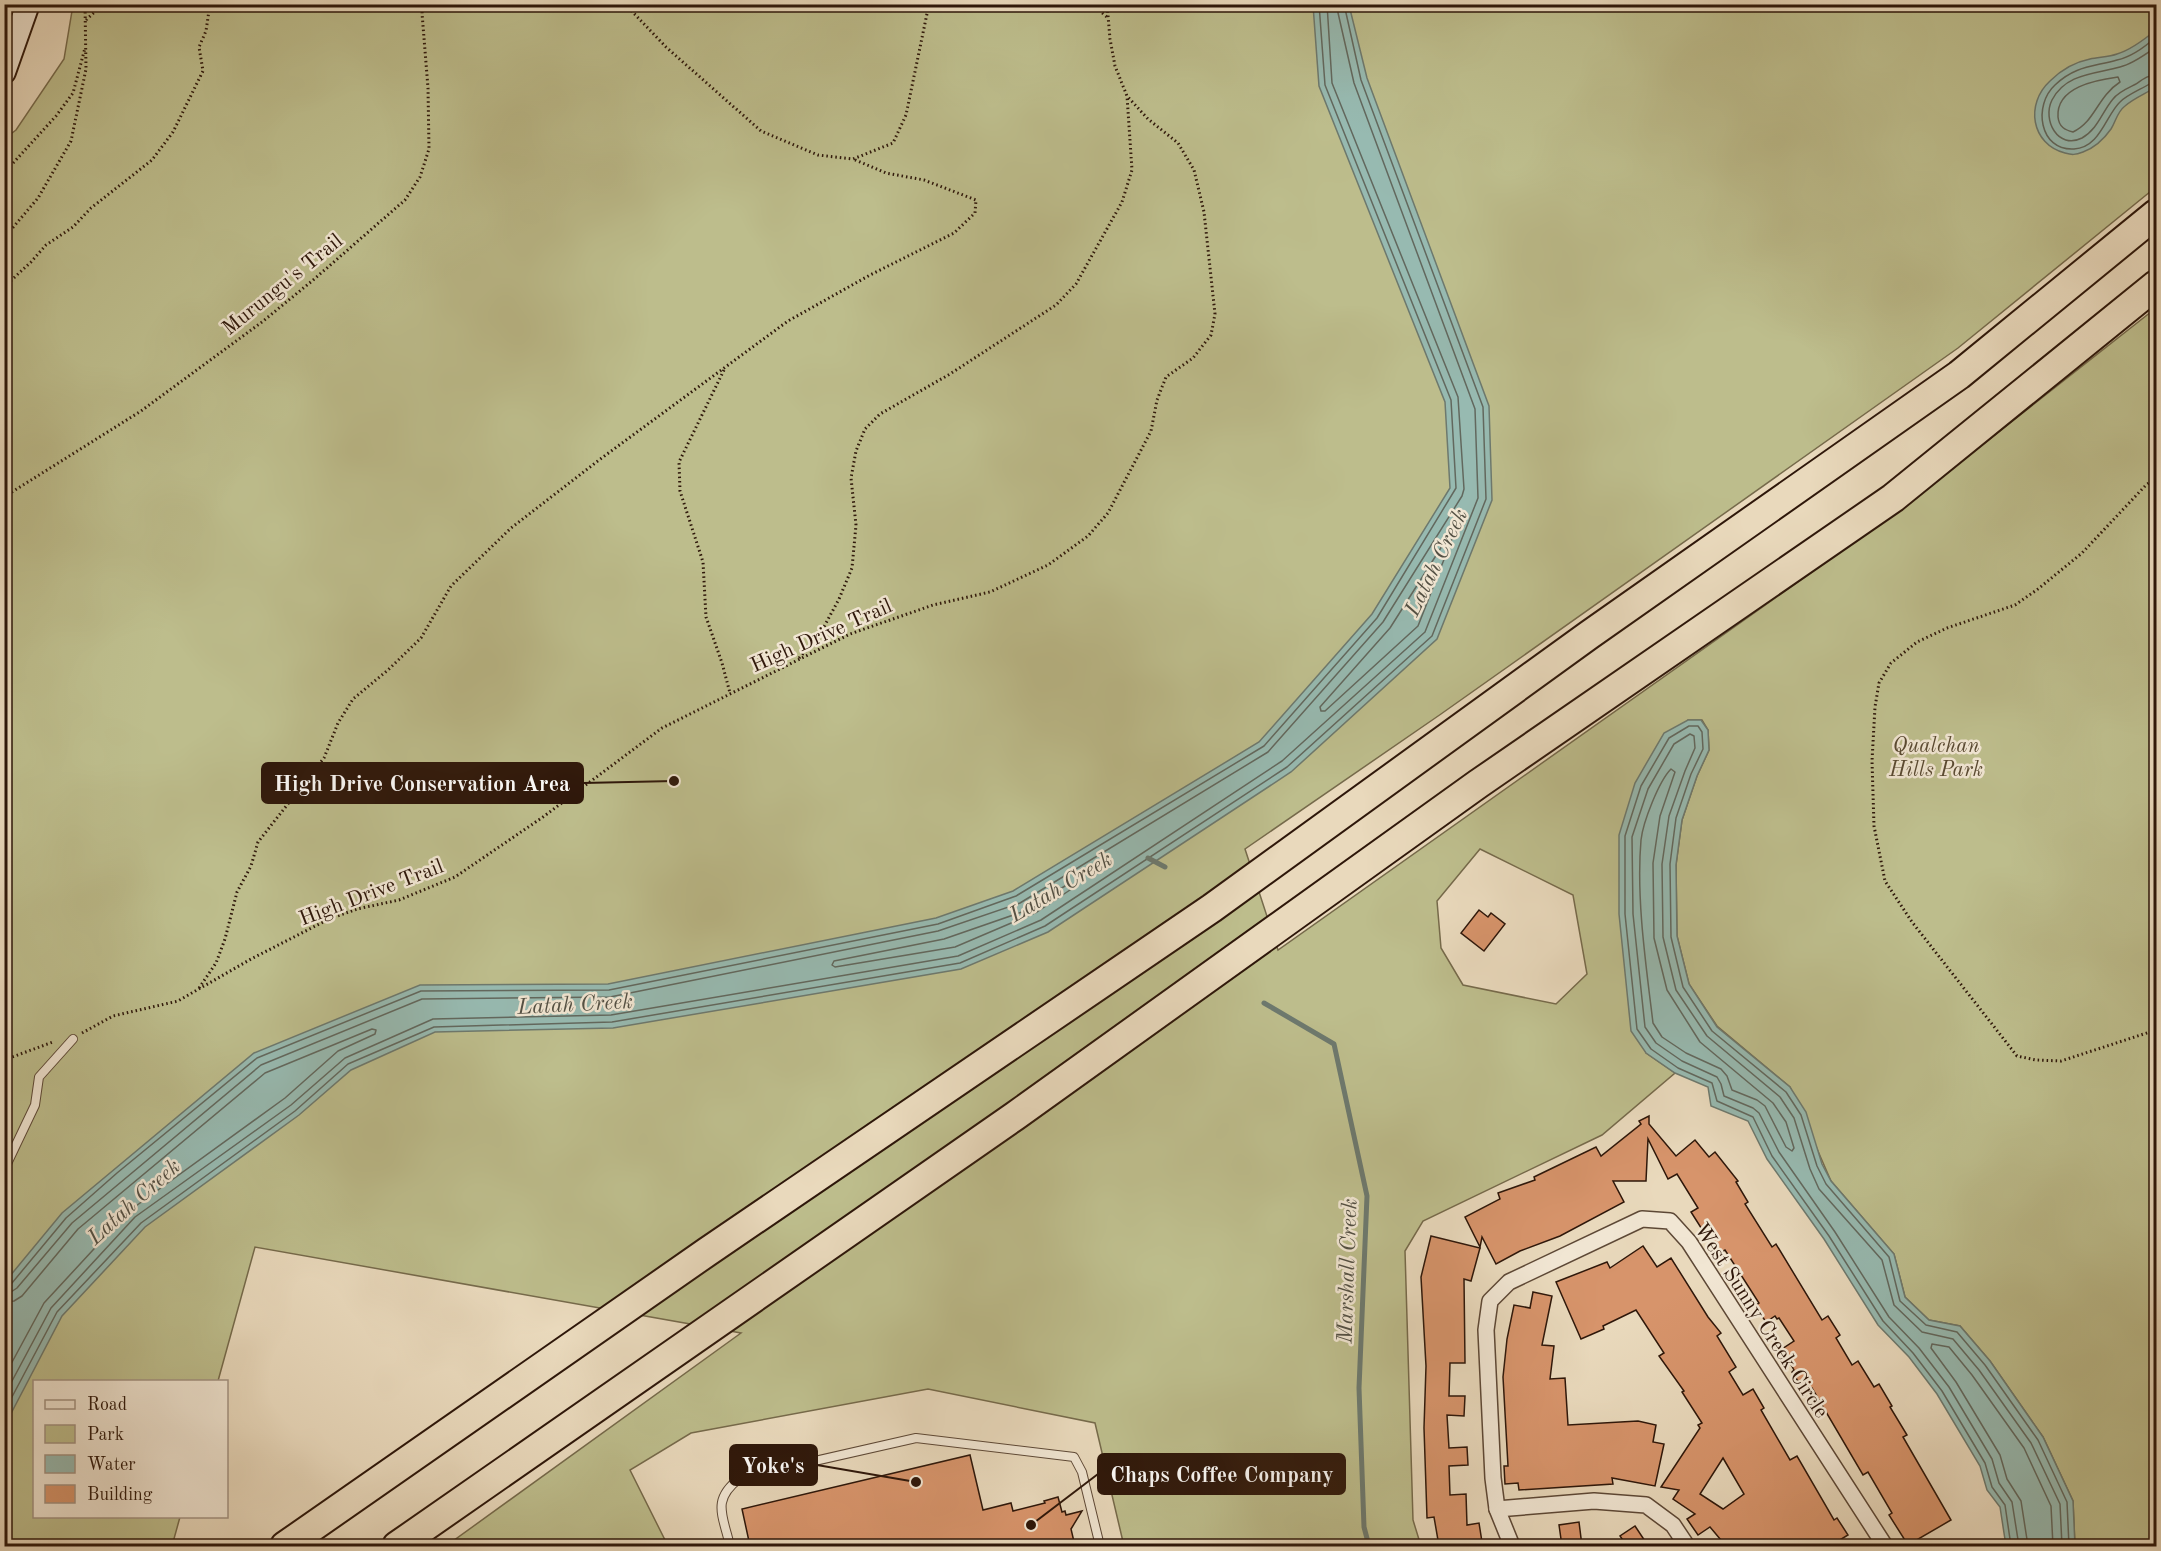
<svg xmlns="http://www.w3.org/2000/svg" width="2161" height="1551" font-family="'Old Standard TT',serif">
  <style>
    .green { fill: #bdbd8c; stroke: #766a4b; stroke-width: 1.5; fill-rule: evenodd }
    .water { fill: #97bab1; stroke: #6d796e; stroke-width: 1.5 }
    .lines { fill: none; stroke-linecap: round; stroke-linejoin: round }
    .shore { stroke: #62685e; stroke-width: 1.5 }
    .stream { stroke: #6d796e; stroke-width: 5 }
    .building { fill: #d7946b; stroke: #2e170a; stroke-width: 1.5; fill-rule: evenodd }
    .lane-casing { stroke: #5d4836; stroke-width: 10 }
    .street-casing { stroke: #5d4836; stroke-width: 18 }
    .secondary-casing { stroke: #2e170a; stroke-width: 26 }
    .highway-casing { stroke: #2e170a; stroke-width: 32 }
    .path { stroke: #2e170a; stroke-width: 3; stroke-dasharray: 1.5 3; stroke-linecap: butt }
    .lane { stroke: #f1e6d3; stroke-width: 8 }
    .street { stroke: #f1e6d3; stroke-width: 15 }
    .secondary { stroke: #f1e6d3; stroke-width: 22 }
    .highway { stroke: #e9d9bc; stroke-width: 28 }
    .labels { text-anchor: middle; stroke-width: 5; stroke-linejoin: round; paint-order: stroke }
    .street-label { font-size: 21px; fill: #2e170a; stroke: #f1e6d3 }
    .park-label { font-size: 21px; font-style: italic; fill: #594931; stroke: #f1e6d3 }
    .water-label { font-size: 22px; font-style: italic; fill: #535044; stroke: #f1e6d3 }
    .leader { fill: none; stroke: #2e170a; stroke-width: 2 }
    .callout-dot { fill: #2e170a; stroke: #f1e6d3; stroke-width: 2 }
    .callout { fill: #2e170a; stroke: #2e170a; stroke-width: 2 }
    .callout-label { font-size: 22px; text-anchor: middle; font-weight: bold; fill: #fff }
  </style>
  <rect width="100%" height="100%" fill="#e9d9bc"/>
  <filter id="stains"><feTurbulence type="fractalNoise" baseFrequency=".00333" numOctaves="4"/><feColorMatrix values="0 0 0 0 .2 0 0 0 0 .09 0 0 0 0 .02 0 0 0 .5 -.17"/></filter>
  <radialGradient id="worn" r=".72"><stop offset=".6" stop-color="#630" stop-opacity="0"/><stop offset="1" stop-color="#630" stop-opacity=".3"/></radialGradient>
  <path class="green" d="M 73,5 L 2156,5 L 2156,187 L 1958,348 L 1441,714 L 1245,849 L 1278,950 L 1898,511 L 2156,308 L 2156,1546 L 2075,1546 L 2073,1501 L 2043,1437 L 1990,1361 L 1960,1326 L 1929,1320 L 1905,1297 L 1894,1254 L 1831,1181 L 1790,1087 L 1717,1026 L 1689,984 L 1677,936 L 1676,865 L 1682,820 L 1697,776 L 1709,750 L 1708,730 L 1702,720 L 1688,720 L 1646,1053 L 1675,1073 L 1602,1135 L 1423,1221 L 1405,1251 L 1413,1520 L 1421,1546 L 1124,1546 L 1095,1423 L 928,1389 L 691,1433 L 630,1470 L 668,1546 L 446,1546 L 741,1333 L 255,1247 L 218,1381 L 34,1382 L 34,1516 L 180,1517 L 172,1546 L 5,1546 L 4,139 L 16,130 L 64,59 ZM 1480,849 L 1573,895 L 1587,974 L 1556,1004 L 1463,985 L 1441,948 L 1437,901 Z"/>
  <g class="water">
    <path d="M 1313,5 L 1349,5 L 1367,78 L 1489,406 L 1492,500 L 1437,639 L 1291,772 L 1048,932 L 961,969 L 613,1028 L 435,1032 L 351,1070 L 299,1115 L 145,1227 L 62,1316 L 5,1425 L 5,1282 L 62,1213 L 254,1053 L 420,985 L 608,984 L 936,918 L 1013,891 L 1259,742 L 1372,614 L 1450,488 L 1445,402 L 1319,86 Z"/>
    <path d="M 2156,30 L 2156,87 C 2147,93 2134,98 2125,106 C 2117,112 2116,121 2111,129 C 2104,139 2094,148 2083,152 C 2075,155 2072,155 2065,153 C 2031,144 2025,104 2050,81 C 2061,70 2075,62 2090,59 C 2099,57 2109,57 2117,54 C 2131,50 2145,39 2156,30 Z"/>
    <path d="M 1688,720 L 1701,720 L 1708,730 L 1709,750 L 1697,776 L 1682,820 L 1676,865 L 1677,936 L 1689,984 L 1717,1027 L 1790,1087 L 1806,1112 L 1822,1164 L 1831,1181 L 1894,1254 L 1905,1297 L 1929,1320 L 1960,1326 L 1990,1361 L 2043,1437 L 2073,1501 L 2075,1546 L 2006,1546 L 2000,1507 L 1987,1490 L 1980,1466 L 1937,1394 L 1909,1357 L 1878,1325 L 1824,1239 L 1767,1159 L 1748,1121 L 1711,1106 L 1708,1087 L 1675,1073 L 1646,1053 L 1631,1031 L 1619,914 L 1619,835 L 1635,783 L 1664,733 Z"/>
  </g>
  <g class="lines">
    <g class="shore">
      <path d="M 2156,37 C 2146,46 2131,57 2117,60 C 2092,67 2075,66 2055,85 C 2033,105 2039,151 2074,149 C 2100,148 2106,115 2120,102 C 2128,94 2142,89 2151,83 L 2156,82"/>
      <path d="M 2156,47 C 2146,54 2133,64 2120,67 C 2096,74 2066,73 2052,100 C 2042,120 2058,150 2082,138 C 2098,129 2102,112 2113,99 C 2118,92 2128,88 2136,84 C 2143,79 2148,75 2156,75"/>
      <path d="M 2118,77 L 2120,82 C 2097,97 2095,122 2073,132 C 2065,130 2059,127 2058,117 C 2056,87 2096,80 2118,77 Z"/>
      <path d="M 1449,535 L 1452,536 L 1452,539 L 1418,626 L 1325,711 L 1321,711 L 1320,707 L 1390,628 Z"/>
      <path d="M 1671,769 L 1675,772 L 1660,816 L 1653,863 L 1654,938 L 1667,990 L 1700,1042 L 1773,1103 L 1786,1122 L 1794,1148 L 1792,1151 L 1786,1147 L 1765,1106 L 1757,1100 L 1732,1090 L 1727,1076 L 1721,1069 L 1686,1053 L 1662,1037 L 1653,1023 C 1646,965 1636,898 1641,840 C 1643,822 1659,781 1671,769 Z"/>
      <path d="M 1070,883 L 1073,885 L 1073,888 L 1037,912 L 955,947 L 835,967 L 832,965 L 834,961 L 944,939 L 1022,912 Z"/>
      <path d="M 4,1285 L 12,1283 L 66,1218 L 117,1173 L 257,1058 L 421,991 L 609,990 L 938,924 L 1016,896 L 1264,746 L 1377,618 L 1456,488 L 1451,400 L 1325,85 L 1319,4"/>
      <path d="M 4,1293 L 11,1292 L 17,1288 L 72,1223 L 261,1065 L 422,999 L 610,997 L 938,931 L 1020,903 L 1268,752 L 1383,622 L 1462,496 L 1464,489 L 1458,397 L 1332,83 L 1327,4"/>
      <path d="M 4,1302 L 14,1301 L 22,1296 L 78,1229 L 265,1073 L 372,1029 L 376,1030 L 375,1034 L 338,1051 L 285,1098 L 129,1211 L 44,1303 L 4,1377"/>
      <path d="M 4,1396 L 51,1308 L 135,1217 L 291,1105 L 345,1058 L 433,1019 L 611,1015 L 958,956 L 1041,920 L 1282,761 L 1425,632 L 1478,498 L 1475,409 L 1354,83 L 1336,4"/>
      <path d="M 4,1412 L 57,1312 L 141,1223 L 295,1111 L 348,1064 L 434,1027 L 612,1022 L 960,963 L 1045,926 L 1287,767 L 1432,636 L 1486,499 L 1483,407 L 1361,80 L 1344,4"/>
      <path d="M 2011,1546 L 2005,1505 L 1992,1487 L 1985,1463 L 1942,1391 L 1913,1353 L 1883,1321 L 1829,1236 L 1772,1156 L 1753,1117 L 1717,1101 L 1712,1083 L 1678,1068 L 1651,1049 L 1637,1029 L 1625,914 L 1625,836 L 1641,786 L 1669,738 L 1689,726 L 1698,726 L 1702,732 L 1703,749 L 1691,774 L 1676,818 L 1670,864 L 1671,937 L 1683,987 L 1712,1031 L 1786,1092 L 1801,1115 L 1817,1166 L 1826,1184 L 1889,1257 L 1900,1301 L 1926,1325 L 1957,1332 L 1985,1365 L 2038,1440 L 2067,1502 L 2069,1546"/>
      <path d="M 2019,1546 L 2012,1502 L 1999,1483 L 1992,1459 L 1949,1387 L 1919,1348 L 1889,1317 L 1835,1232 L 1779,1152 L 1759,1113 L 1753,1108 L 1724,1096 L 1721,1084 L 1717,1077 L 1682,1061 L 1656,1043 L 1645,1027 L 1633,914 L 1632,837 L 1648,789 L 1674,744 L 1690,734 L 1694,736 L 1695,748 L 1685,771 L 1669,816 L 1662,864 L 1663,937 L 1676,990 L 1707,1036 L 1780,1097 L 1794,1118 L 1810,1169 L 1819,1189 L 1882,1260 L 1894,1305 L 1922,1332 L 1953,1339 L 1979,1370 L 2031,1443 L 2060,1504 L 2062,1546"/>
      <path d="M 2028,1546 L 2021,1501 L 2007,1479 L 2000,1455 L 1956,1382 L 1931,1348 L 1932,1344 L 1949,1347 L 1972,1375 L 2024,1448 L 2051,1506 L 2053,1546"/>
    </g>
    <g class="stream">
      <path d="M 1148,858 L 1165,867"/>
      <path d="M 1264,1003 L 1334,1044 L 1367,1196 L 1359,1388 L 1364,1527 L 1369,1546"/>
    </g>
  </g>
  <g class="building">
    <path d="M 1479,910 L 1488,917 L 1491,913 L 1505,924 L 1484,951 L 1461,933 Z"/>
    <path d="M 1649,1116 L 1649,1124 L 1676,1156 L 1695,1140 L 1709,1157 L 1715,1152 L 1738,1181 L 1736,1182 L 1748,1202 L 1745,1204 L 1772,1247 L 1776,1244 L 1822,1320 L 1828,1316 L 1840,1335 L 1836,1338 L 1852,1365 L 1858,1361 L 1874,1387 L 1879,1384 L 1892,1406 L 1890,1407 L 1907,1435 L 1903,1437 L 1951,1520 L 1908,1545 L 1889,1515 L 1892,1513 L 1868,1472 L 1863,1475 L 1812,1388 L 1805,1392 L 1792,1372 L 1794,1370 L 1782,1349 L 1794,1341 L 1779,1318 L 1777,1319 L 1775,1316 L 1766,1322 L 1755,1306 L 1759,1303 L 1725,1250 L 1720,1253 L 1707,1232 L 1705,1234 L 1691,1212 L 1698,1208 L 1677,1174 L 1668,1179 L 1648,1139 L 1646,1181 L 1613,1181 L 1624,1202 L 1560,1236 L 1520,1251 L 1496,1264 L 1482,1237 L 1480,1247 L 1465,1217 L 1500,1199 L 1498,1193 L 1535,1180 L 1534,1177 L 1596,1147 L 1601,1156 L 1641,1124 L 1639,1121 Z"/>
    <path d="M 1431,1236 L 1480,1248 L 1471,1281 L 1464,1279 L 1465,1363 L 1450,1363 L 1449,1396 L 1465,1396 L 1464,1416 L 1447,1415 L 1449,1448 L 1467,1447 L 1468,1465 L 1449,1466 L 1450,1495 L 1466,1494 L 1467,1525 L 1479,1523 L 1482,1542 L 1457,1546 L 1439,1546 L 1434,1517 L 1427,1518 L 1424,1428 L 1426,1366 L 1421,1277 Z"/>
    <path d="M 1643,1246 L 1657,1267 L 1671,1258 L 1708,1317 L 1721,1333 L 1717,1336 L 1736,1367 L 1729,1372 L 1743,1395 L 1753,1389 L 1764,1408 L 1761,1410 L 1790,1460 L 1797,1456 L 1834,1520 L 1837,1518 L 1848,1535 L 1830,1546 L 1726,1546 L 1710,1527 L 1698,1535 L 1687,1519 L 1695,1514 L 1673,1499 L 1679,1490 L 1661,1487 L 1700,1428 L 1698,1425 L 1702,1423 L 1682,1392 L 1684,1391 L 1659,1356 L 1664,1353 L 1636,1310 L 1603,1326 L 1604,1329 L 1581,1339 L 1556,1282 L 1607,1262 L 1610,1268 ZM 1723,1458 L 1744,1494 L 1723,1509 L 1700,1494 Z"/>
    <path d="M 1533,1292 L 1552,1296 L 1542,1345 L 1554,1346 L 1550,1379 L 1565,1378 L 1568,1425 L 1638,1421 L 1656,1425 L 1653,1442 L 1664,1444 L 1655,1486 L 1612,1478 L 1613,1484 L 1519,1490 L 1518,1483 L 1505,1484 L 1504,1466 L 1508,1466 L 1503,1377 L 1507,1339 L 1514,1305 L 1530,1308 Z"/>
    <path d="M 970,1455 L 983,1510 L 1011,1503 L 1013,1511 L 1045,1503 L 1044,1501 L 1058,1497 L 1062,1512 L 1065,1511 L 1066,1515 L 1082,1511 L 1071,1529 L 1075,1546 L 750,1546 L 742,1509 Z"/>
    <path d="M 1579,1522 L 1582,1546 L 1562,1546 L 1559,1525 Z"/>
    <path d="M 1635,1526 L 1645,1541 L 1637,1546 L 1627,1546 L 1620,1536 Z"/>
  </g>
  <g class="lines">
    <g class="lane-casing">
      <g id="lane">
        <path d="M 4,1170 L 35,1105 L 39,1077 L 73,1039"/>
        <path d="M 730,1546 C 723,1515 711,1500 740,1478 L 916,1438 L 1074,1457 L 1082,1472 L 1100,1546"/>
      </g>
    </g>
    <g class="street-casing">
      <g id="street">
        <path d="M 1497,1509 L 1594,1501 L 1646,1505 L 1673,1525 L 1687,1546"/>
        <path d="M 1512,1546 L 1497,1509 L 1493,1478 L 1486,1330 L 1490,1301 L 1509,1282 L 1642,1219 L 1670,1221 L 1689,1242 L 1885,1546"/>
      </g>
    </g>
    <g class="secondary-casing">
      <path id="secondary" d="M 4,72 L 28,4"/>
    </g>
    <g class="highway-casing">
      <g id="highway">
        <path d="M 285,1546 L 707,1252 L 1212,908 L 1589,635 L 1959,375 L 2156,214"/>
        <path d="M 397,1546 L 1015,1116 L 1478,784 L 1893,498 L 2156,285"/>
      </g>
    </g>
    <g class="path">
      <path d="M 625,4 L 666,47 L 761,131 L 818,155 L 853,159 L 893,143 L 906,115 L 929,4"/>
      <path d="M 1092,4 L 1107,17"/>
      <path d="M 86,20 L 103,4"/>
      <path d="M 4,173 L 56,116 L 73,93 L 85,48"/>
      <path d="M 4,238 L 38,198 L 71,141 L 86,69 L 85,4"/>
      <path d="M 4,287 L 31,262 L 46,245 L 73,227 L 91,208 L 152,160 L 173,132 L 203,71 L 199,47 L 206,31 L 210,4"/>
      <path d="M 724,370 L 679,462 L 680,491 L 703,562 L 706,617 L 722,663 L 730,693"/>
      <path d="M 2156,478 L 2146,485 L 2082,553 L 2038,589 L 2015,605 L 1947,628 L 1917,642 L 1891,663 L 1879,683 L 1875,707 L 1872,761 L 1874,826 L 1885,881 L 1912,922 L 2017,1056 L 2036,1060 L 2061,1061 L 2156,1030"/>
      <path d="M 4,497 L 141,411 L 262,322 L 312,281 L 405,200 L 420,177 L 429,149 L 428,88 L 422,13 L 424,4"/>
      <path d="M 799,658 L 819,636 L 839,599 L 852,568 L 856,525 L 851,478 L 856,451 L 865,429 L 880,414 L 950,374 L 1056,305 L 1076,284 L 1122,202 L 1132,170 L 1127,96"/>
      <path d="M 199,988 L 216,963 L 225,939 L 237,892 L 251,866 L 258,842 L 324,758 L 338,723 L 353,699 L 388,670 L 421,638 L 451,586 L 511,528 L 599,460 L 788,321 L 870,275 L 954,233 L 975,213 L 976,200 L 924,180 L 886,173 L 853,159"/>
      <path d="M 82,1033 L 113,1016 L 178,1001 L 251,959 L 329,919 L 357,909 L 399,900 L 455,877 L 543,817 L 662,728 L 850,634 L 933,605 L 990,592 L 1048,565 L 1088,536 L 1108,513 L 1151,431 L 1157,400 L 1166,377 L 1193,358 L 1211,335 L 1215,314 L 1204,212 L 1194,170 L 1178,143 L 1148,119 L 1127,96 L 1115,66 L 1110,39 L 1107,4"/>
      <path d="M 4,1060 L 53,1042"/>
    </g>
    <use href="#lane" class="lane"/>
    <use href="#street" class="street"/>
    <use href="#secondary" class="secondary"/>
    <use href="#highway" class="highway"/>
  </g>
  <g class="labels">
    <g class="street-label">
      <text transform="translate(282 284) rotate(-39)" y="7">Murungu's Trail</text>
      <text transform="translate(821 635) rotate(-24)" y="7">High Drive Trail</text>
      <text transform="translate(371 892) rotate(-21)" y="7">High Drive Trail</text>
      <text transform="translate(1762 1320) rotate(57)" y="7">West Sunny Creek Circle</text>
    </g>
    <g class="park-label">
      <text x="1936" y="752">Qualchan<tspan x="1936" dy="24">Hills Park</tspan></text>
    </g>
    <g class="water-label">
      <text transform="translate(1435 562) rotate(-64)" y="8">Latah Creek</text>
      <text transform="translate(1060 886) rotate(-31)" y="8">Latah Creek</text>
      <text transform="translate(575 1003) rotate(-3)" y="8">Latah Creek</text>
      <text transform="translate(133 1201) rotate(-42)" y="8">Latah Creek</text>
      <text transform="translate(1346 1271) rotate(-88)" y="8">Marshall Creek</text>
    </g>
  </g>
  <path class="leader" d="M674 781L583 783M916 1482L817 1465M1031 1525L1098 1474"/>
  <g class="callout-dot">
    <circle cx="674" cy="781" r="6"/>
    <circle cx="916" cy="1482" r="6"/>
    <circle cx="1031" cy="1525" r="6"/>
  </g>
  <g class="callout">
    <rect x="262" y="763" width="321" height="40" rx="6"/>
    <rect x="730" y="1445" width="87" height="40" rx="6"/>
    <rect x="1098" y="1454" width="247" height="40" rx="6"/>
  </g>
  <g class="callout-label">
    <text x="422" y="791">High Drive Conservation Area</text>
    <text x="773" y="1473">Yoke's</text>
    <text x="1222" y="1482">Chaps Coffee Company</text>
  </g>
  <rect width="2161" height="1551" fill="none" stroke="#e9d9bc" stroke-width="24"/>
  <rect x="6" y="6" width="2149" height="1539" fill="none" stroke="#2e170a" stroke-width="3"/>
  <rect x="12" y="12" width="2137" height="1527" fill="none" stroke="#2e170a" stroke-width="1.5"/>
  <rect x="33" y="1380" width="195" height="138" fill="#f1e6d3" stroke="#a39383" stroke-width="1.5"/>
  <rect x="45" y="1400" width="30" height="9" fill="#f1e6d3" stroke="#a39383" stroke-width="1.5"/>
  <text x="87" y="1410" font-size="18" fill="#2e170a">Road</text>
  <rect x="45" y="1425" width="30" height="18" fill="#bdbd8c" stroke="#a39383" stroke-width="1.5"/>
  <text x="87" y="1440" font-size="18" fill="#2e170a">Park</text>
  <rect x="45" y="1455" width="30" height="18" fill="#97bab1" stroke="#a39383" stroke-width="1.5"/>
  <text x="87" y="1470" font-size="18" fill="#2e170a">Water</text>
  <rect x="45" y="1485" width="30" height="18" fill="#d7946b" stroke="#a39383" stroke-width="1.5"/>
  <text x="87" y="1500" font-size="18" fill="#2e170a">Building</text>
  <rect width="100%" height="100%" filter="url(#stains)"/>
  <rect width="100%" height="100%" fill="url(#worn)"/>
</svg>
